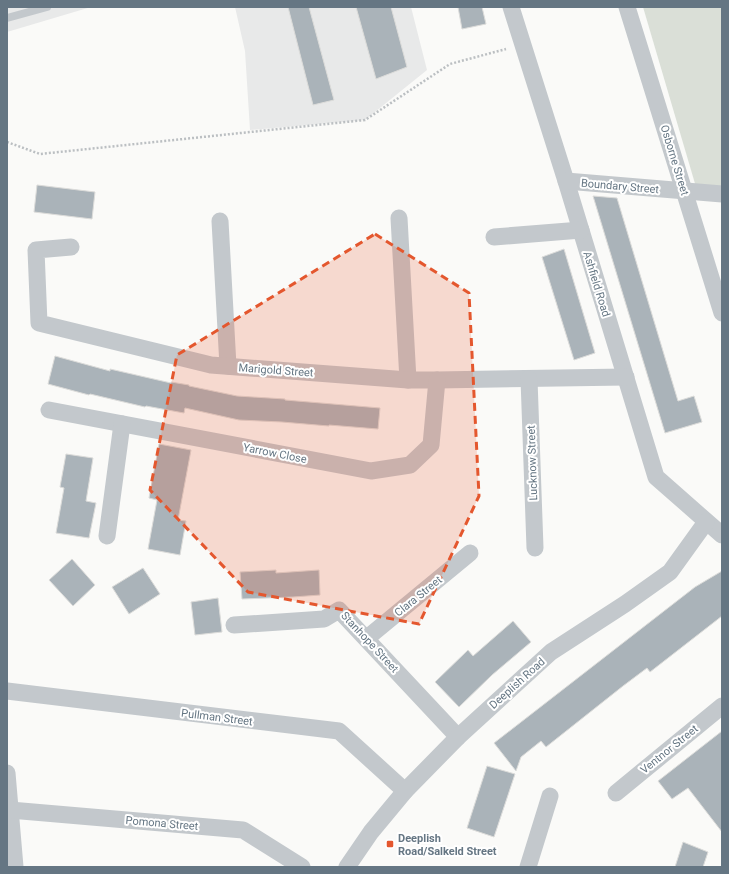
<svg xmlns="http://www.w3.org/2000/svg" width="729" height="874" font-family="Roboto,sans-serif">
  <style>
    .built { fill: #e8e9e9 }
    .green { fill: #dadfd7 }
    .building { fill: #aab3b9; stroke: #dcdcda }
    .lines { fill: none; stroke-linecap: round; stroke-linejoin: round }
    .path { stroke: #bbbfc2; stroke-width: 2.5; stroke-dasharray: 2 2; stroke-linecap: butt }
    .lane { stroke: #c3c8cc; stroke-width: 8 }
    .street { stroke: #c3c8cc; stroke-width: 17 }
    .marked { fill: #e4572e; fill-opacity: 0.2; stroke: #e4572e; stroke-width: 3; stroke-dasharray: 8 5; stroke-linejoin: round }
    .poi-dot { fill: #e4572e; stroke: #fff; stroke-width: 1.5 }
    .labels { text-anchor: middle; stroke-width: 4; stroke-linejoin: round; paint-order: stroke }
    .street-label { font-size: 11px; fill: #657683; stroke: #fff }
    .poi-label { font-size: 11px; font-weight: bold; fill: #657683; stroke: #fff; text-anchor: start }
  </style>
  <rect width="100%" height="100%" fill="#fafaf8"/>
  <g class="built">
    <path d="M 7,7 L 91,7 L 7,32 Z"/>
    <path d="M 235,7 L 411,7 L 427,70 L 365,120 L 250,130 L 245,51 Z"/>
  </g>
  <path class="green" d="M 643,7 L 722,7 L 722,189 L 696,187 Z"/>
  <g class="building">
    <path d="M 288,7 L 309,7 L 334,100 L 313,105 Z"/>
    <path d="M 356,7 L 391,7 L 407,67 L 376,79 Z"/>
    <path d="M 458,7 L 482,7 L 486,24 L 462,29 Z"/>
    <path d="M 37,185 L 95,192 L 92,219 L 34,212 Z"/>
    <path d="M 593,196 L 617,198 L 678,401 L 694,396 L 702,422 L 665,433 Z"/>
    <path d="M 564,249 L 595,353 L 574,360 L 542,257 Z"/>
    <path d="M 55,356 L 110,371 L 110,369 L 171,383 L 171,382 L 189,385 L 189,386 L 237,396 L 285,399 L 285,400 L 380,408 L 378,429 L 329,425 L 329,426 L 282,422 L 239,420 L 185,408 L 184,413 L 146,406 L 145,407 L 90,394 L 89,395 L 48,384 Z"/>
    <path d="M 159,444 L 191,450 L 178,520 L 186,521 L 180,555 L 148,549 L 157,500 L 149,498 Z"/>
    <path d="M 66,454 L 93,458 L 86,501 L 96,503 L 89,538 L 56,533 L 64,488 L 60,487 Z"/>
    <path d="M 72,559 L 95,585 L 73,606 L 49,580 Z"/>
    <path d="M 143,568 L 160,594 L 129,614 L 112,587 Z"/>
    <path d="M 276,570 L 276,573 L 319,570 L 320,595 L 293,597 L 242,599 L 240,572 Z"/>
    <path d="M 722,571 L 722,616 L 650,672 L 647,668 L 623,686 L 546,747 L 541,741 L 521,757 L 516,771 L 494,743 L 695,587 Z"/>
    <path d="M 218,598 L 222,632 L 195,635 L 191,602 Z"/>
    <path d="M 513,621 L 531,642 L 492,675 L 459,707 L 435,682 L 468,650 L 473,656 Z"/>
    <path d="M 722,731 L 722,832 L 688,788 L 672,799 L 658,781 Z"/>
    <path d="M 487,766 L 515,774 L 494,837 L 467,828 Z"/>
    <path d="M 683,842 L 708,852 L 703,867 L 675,867 Z"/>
  </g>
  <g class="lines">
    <path class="path" d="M 7,142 L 40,154 L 365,120 L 450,64 L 506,49"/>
    <path class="lane" d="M 7,18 L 47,7"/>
    <g class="street">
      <path d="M 511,7 L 566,181 L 656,477 L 722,535"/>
      <path d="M 627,7 L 722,313"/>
      <path d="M 566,181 L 722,194"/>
      <path d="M 399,218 L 408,380"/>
      <path d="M 220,221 L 228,366"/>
      <path d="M 494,237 L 581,230"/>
      <path d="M 71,247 L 36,250 L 39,323 L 211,365 L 408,380 L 437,380 L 626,377"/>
      <path d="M 529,379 L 535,548"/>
      <path d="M 49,410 L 371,471 L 410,465 L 431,445 L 437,380"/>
      <path d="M 107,536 L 122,424"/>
      <path d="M 234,625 L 324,619 L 339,610 L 458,737"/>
      <path d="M 367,638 L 470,553"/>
      <path d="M 7,691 L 339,731 L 405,791"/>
      <path d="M 7,773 L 15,867"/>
      <path d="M 616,793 L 722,706"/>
      <path d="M 10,810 L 243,830 L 302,867"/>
      <path d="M 347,867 L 371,832 L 405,791 L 458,737 L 551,652 L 625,604 L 670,572 L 706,522"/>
      <path d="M 528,867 L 550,796"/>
    </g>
  </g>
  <path class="marked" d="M 375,234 L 469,293 L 479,496 L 419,624 L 248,592 L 150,490 L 177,355 Z"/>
  <rect class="poi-dot" x="386" y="840" width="8" height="8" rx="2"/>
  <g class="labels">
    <g class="street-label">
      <text transform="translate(675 160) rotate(73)" y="4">Osborne Street</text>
      <text transform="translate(620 186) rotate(5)" y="4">Boundary Street</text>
      <text transform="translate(597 284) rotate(73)" y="4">Ashfield Road</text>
      <text transform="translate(276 370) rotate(4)" y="4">Marigold Street</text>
      <text transform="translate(275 453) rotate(11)" y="4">Yarrow Close</text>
      <text transform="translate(532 463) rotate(-92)" y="4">Lucknow Street</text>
      <text transform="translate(418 596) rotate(-39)" y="4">Clara Street</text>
      <text transform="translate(370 642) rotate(47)" y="4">Stanhope Street</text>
      <text transform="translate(517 683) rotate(-42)" y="4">Deeplish Road</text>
      <text transform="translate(217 717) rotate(7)" y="4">Pullman Street</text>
      <text transform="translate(669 749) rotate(-39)" y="4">Ventnor Street</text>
      <text transform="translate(162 823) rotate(5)" y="4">Pomona Street</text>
    </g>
    <g class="poi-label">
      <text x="398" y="842">Deeplish<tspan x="398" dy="13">Road/Salkeld Street</tspan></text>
    </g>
  </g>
  <rect width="729" height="874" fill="none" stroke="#657683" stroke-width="16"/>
</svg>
